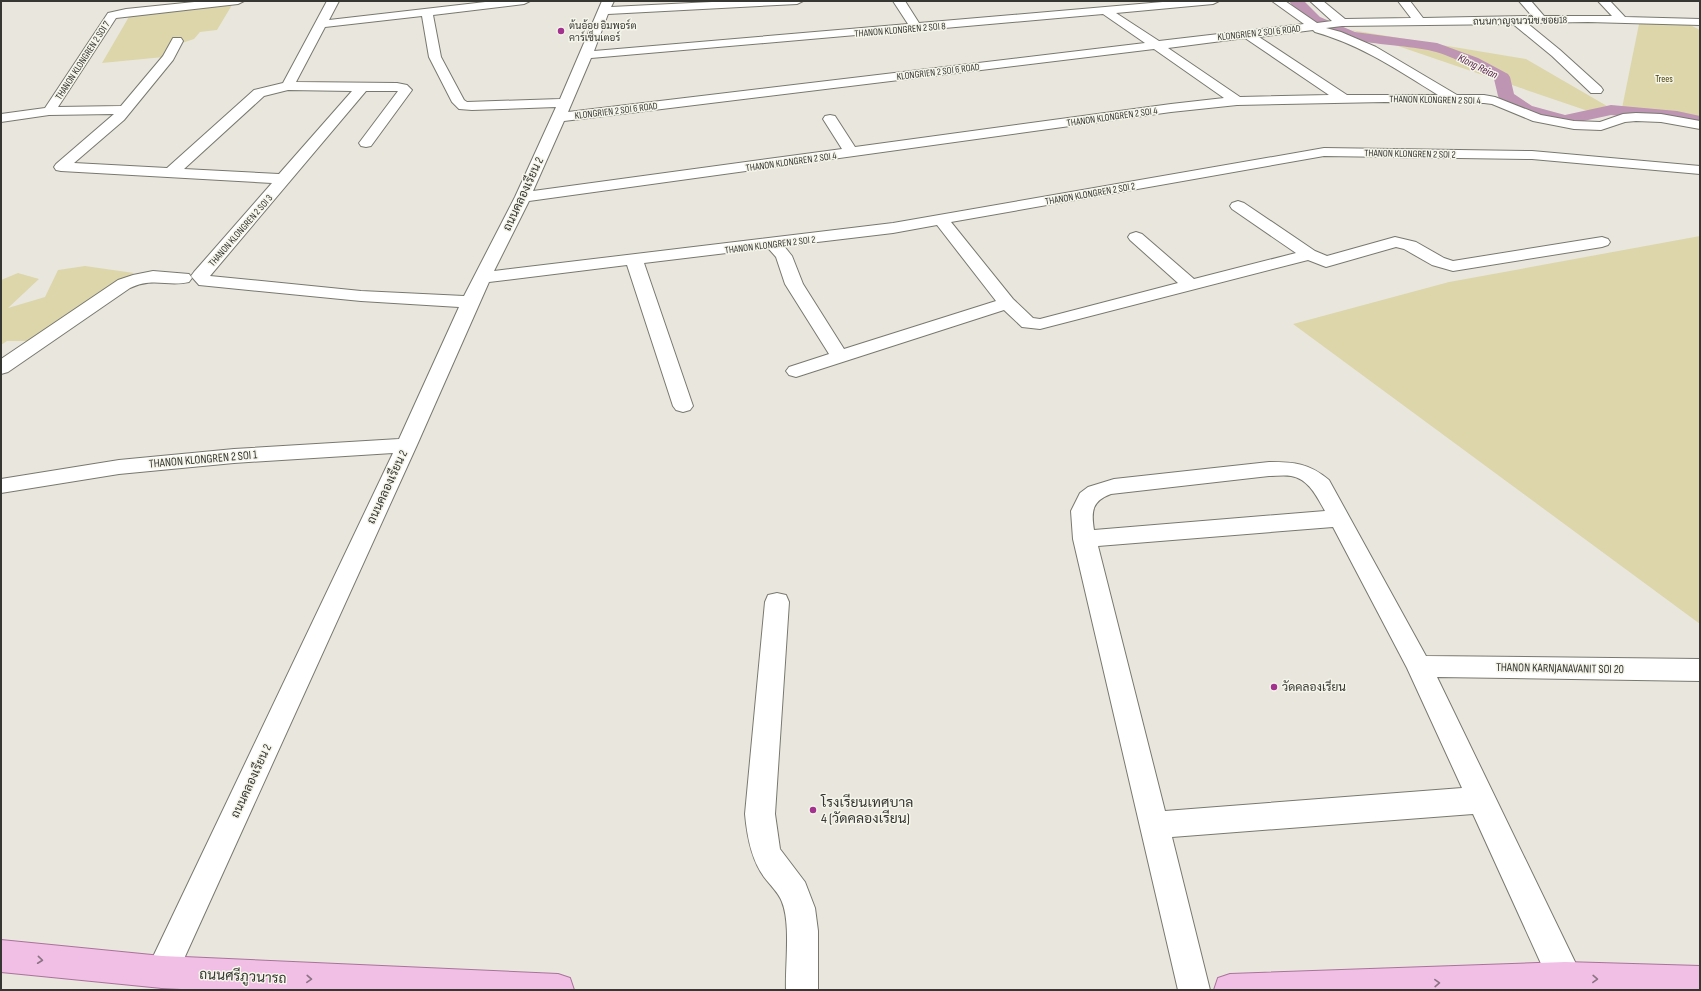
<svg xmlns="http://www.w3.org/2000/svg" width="1701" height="991" font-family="'Sofia Sans Condensed',Sarabun,sans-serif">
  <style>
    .green { fill: #ddd6ab }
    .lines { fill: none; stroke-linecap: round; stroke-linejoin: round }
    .canal { fill: #bf95b4; fill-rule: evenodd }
    .minor-casing { stroke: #79786f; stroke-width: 2 }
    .major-casing { stroke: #aa729b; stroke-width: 2 }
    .minor { fill: #fff; fill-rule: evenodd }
    .major { fill: #f1bee5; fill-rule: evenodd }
    .oneway { stroke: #8a7383 }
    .poi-dot { fill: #a3328e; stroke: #f6f5eb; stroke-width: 1.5 }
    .labels { text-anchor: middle; stroke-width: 3; stroke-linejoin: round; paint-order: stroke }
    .far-street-label { font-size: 10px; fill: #363632; stroke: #f6f5eb }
    .far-poi-label { font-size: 10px; fill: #363632; stroke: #f6f5eb; text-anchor: start }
    .far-park-label { font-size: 10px; fill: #4b4204; stroke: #f6f5eb }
    .far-water-label { font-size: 11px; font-style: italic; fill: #57244d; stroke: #f6f5eb }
    .street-label { font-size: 12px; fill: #363632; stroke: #f6f5eb }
    .poi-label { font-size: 12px; fill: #363632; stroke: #f6f5eb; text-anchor: start }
    .near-poi-label { font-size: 14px; fill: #363632; stroke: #f6f5eb; text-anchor: start }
    .near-street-label { font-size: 14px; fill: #363632; stroke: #f6f5eb }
  </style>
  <rect width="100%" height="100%" fill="#e9e7dd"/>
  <g class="green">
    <path d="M 232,5 L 217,30 L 200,32 L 194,39 L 179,44 L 164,57 L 102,63 L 130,15 Z"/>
    <path d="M 1639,24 L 1688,24 L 1700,30 L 1700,117 L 1621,113 Z"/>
    <path d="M 1351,30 L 1526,59 L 1607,106 L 1588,111 Z"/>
    <path d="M 1700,236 L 1700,624 L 1293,324 L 1449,282 Z"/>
    <path d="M 85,266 L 134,273 L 30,341 L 7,341 L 1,345 L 1,280 L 18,273 L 39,279 L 8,308 L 45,297 L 58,270 Z"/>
  </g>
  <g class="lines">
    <path class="canal" d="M 1289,1 L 1304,1 L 1320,17 L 1355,32 L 1437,43 L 1478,58 L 1508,74 L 1510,77 L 1514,94 L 1532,106 L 1565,115 L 1611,105 L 1677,111 L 1700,116 L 1700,126 L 1677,121 L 1611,115 L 1565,125 L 1520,114 L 1500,100 L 1498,96 L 1494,79 C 1475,69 1449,54 1428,50 C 1379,41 1321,47 1289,1 Z"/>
    <g class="minor-casing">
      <g id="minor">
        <path d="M 204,1 L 244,1 L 238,4 L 116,18 L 58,107 L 121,106 L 163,56 L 173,38 L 181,38 L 183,41 L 173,60 L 124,120 L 74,163 L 167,168 L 254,90 L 283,83 L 327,1 L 339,1 L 329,20 L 494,1 L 530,1 L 524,4 L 433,15 L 441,57 L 464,100 L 467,102 L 560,99 L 602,1 L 614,1 L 611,7 L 732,1 L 803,1 L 797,4 L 608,14 L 594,51 L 908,24 L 893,1 L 905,1 L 919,23 L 1174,1 L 1219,1 L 1213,4 L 1116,13 L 1159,41 L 1304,24 L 1272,1 L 1285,1 L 1317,23 L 1332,21 L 1310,1 L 1323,1 L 1345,19 L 1411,18 L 1398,1 L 1410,1 L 1423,18 L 1532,16 L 1519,1 L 1531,1 L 1544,16 L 1612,16 L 1598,1 L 1610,1 L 1625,17 L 1700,19 L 1700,25 L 1588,22 L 1527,23 L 1560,50 L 1601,87 L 1603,90 L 1601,93 L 1591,93 L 1552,56 L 1513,24 L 1342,26 L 1326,28 L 1341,32 L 1376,47 L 1457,95 L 1484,95 L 1495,97 L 1541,115 L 1574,121 L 1600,122 L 1623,114 L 1636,113 L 1661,114 L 1700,121 L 1700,129 L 1661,122 L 1636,121 L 1625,122 L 1601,130 L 1574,129 L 1533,121 L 1492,104 L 1484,103 L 1385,102 L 1237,105 L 1171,112 L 529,201 L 494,271 L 893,223 L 1324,148 L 1532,151 L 1700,166 L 1700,174 L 1532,159 L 1324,156 L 951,222 L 1013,299 L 1033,318 L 1040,319 L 1178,283 L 1130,240 L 1128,237 L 1130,234 L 1136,232 L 1142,234 L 1194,279 L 1296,253 L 1232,209 L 1230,206 L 1232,203 L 1238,201 L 1244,203 L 1315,251 L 1327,256 L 1395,237 L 1416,242 L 1444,258 L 1453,261 L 1602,237 L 1608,239 L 1610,242 L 1608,245 L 1602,247 L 1453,271 L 1432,265 L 1404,249 L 1396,247 L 1326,267 L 1308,260 L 1040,329 L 1022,327 L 1004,310 L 796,377 L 789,375 L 786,371 L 789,367 L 829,354 L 785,284 L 776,257 L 768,248 L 644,263 L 693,406 L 690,410 L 683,412 L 676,410 L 673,406 L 627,265 L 489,282 L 417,445 L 173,983 L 162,988 L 151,983 L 146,972 L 151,961 L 393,453 L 234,463 L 119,474 L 1,493 L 1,479 L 119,460 L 234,449 L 399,439 L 459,307 L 361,301 L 199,285 L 191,276 L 194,272 L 272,183 L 61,171 L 56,170 L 54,167 L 56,164 L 114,114 L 49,115 L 1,122 L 1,114 L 45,108 L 108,13 L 126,9 ZM 1103,14 L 1145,43 L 568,112 L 591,58 L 913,30 L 917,32 L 922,30 ZM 422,16 L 429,57 L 452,102 L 459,109 L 472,110 L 556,107 L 515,197 L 464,296 L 361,291 L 210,276 L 366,91 L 398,91 L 359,143 L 361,146 L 366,147 L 371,146 L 412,90 L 407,85 L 397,83 L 296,82 L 325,27 ZM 1313,30 L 1315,32 C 1361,45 1398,70 1438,95 L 1347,95 L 1259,37 ZM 1245,38 L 1329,95 L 1240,97 L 1168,48 ZM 1154,49 L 1224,98 L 1171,104 L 855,147 L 835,116 L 830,115 L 825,116 L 823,119 L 842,149 L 533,191 L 564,121 ZM 288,90 L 352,91 L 279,174 L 184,169 L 264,96 ZM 937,225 L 996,301 L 844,349 L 803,284 L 792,256 L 784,246 L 893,233 Z"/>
        <path d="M 153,271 L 189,274 L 192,278 L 189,282 C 168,287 153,277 130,288 L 8,372 L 1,374 L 1,359 L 118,280 L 133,275 Z"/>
        <path d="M 1269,462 C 1294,462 1309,463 1329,480 L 1426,656 L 1700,659 L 1700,681 L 1437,677 L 1577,966 L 1581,978 L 1577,990 L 1553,990 L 1473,814 L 1172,837 L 1210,990 L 1178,990 L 1073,539 L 1071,511 L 1080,493 L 1088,487 L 1114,479 ZM 1269,476 C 1276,476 1284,475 1291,476 C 1309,479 1317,497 1325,511 L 1094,530 C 1091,511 1092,501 1111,494 ZM 1333,527 L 1407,668 L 1462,788 L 1165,811 L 1098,546 Z"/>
        <path d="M 777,593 L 786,595 L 789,602 L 775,814 L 780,849 L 805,882 L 815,908 L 818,931 L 818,990 L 786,990 C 785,966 791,924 782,902 C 779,893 770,885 764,877 C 751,859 747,836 745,814 L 765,602 L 768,595 Z"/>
      </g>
    </g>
    <g class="major-casing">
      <g id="major">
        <path d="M 1,940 L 162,956 L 558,974 L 570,978 L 574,990 L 200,990 L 162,988 L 1,972 Z"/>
        <path d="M 1565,962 L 1700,966 L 1700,990 L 1214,990 L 1218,978 L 1230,974 Z"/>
      </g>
    </g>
    <use href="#minor" class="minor"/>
    <use href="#major" class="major"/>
  </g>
  <defs><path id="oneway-chevron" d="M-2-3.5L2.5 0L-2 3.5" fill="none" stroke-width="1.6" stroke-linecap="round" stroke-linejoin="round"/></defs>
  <g class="oneway">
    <use href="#oneway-chevron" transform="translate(40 960) rotate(6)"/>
    <use href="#oneway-chevron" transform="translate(309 979) rotate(3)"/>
    <use href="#oneway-chevron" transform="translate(1595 979) rotate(2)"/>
    <use href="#oneway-chevron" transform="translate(1437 983) rotate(-2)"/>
  </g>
  <g class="poi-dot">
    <circle cx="561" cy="31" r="4"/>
    <circle cx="1274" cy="687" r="4"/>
    <circle cx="813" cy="810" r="4"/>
  </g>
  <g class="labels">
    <g class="far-street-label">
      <text transform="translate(1520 20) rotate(-1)" y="4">ถนนกาญจนวนิช ซอย18</text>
      <text transform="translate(900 29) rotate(-5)" y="4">THANON KLONGREN 2 SOI 8</text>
      <text transform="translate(1259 32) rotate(-6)" y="4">KLONGRIEN 2 SOI 6 ROAD</text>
      <text transform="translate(82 60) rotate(-57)" y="4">THANON KLONGREN 2 SOI 7</text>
      <text transform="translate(938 71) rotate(-7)" y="4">KLONGRIEN 2 SOI 6 ROAD</text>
      <text transform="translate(1435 99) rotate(1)" y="4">THANON KLONGREN 2 SOI 4</text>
      <text transform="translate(616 110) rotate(-7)" y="4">KLONGRIEN 2 SOI 6 ROAD</text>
      <text transform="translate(1112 116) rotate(-8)" y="4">THANON KLONGREN 2 SOI 4</text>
      <text transform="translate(1410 153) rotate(1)" y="4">THANON KLONGREN 2 SOI 2</text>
      <text transform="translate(791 161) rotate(-8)" y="4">THANON KLONGREN 2 SOI 4</text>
      <text transform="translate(1090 193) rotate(-10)" y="4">THANON KLONGREN 2 SOI 2</text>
      <text transform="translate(240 230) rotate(-49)" y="4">THANON KLONGREN 2 SOI 3</text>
      <text transform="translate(770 244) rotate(-7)" y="4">THANON KLONGREN 2 SOI 2</text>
    </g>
    <g class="far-poi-label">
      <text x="569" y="29">ต้นอ้อย อิมพอร์ต<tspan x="569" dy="12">คาร์เซ็นเตอร์</tspan></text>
    </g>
    <g class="far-park-label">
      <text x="1664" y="82">Trees</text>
    </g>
    <g class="far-water-label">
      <text transform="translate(1478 66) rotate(26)" y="4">Klong Reian</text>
    </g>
    <g class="street-label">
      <text transform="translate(523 194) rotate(-65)" y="4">ถนนคลองเรียน 2</text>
      <text transform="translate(203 459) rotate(-5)" y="4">THANON KLONGREN 2 SOI 1</text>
      <text transform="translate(387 487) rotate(-65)" y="4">ถนนคลองเรียน 2</text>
      <text transform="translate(1560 668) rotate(1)" y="4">THANON KARNJANAVANIT SOI 20</text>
      <text transform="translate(251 781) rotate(-65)" y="4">ถนนคลองเรียน 2</text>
    </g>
    <g class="poi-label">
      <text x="1282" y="691">วัดคลองเรียน</text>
    </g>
    <g class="near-poi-label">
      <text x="821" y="807">โรงเรียนเทศบาล<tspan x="821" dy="16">4 (วัดคลองเรียน)</tspan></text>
    </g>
    <g class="near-street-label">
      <text transform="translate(243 976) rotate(3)" y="5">ถนนศรีภูวนารถ</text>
    </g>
  </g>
  <rect width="1701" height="991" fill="none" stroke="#363632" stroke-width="4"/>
</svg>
